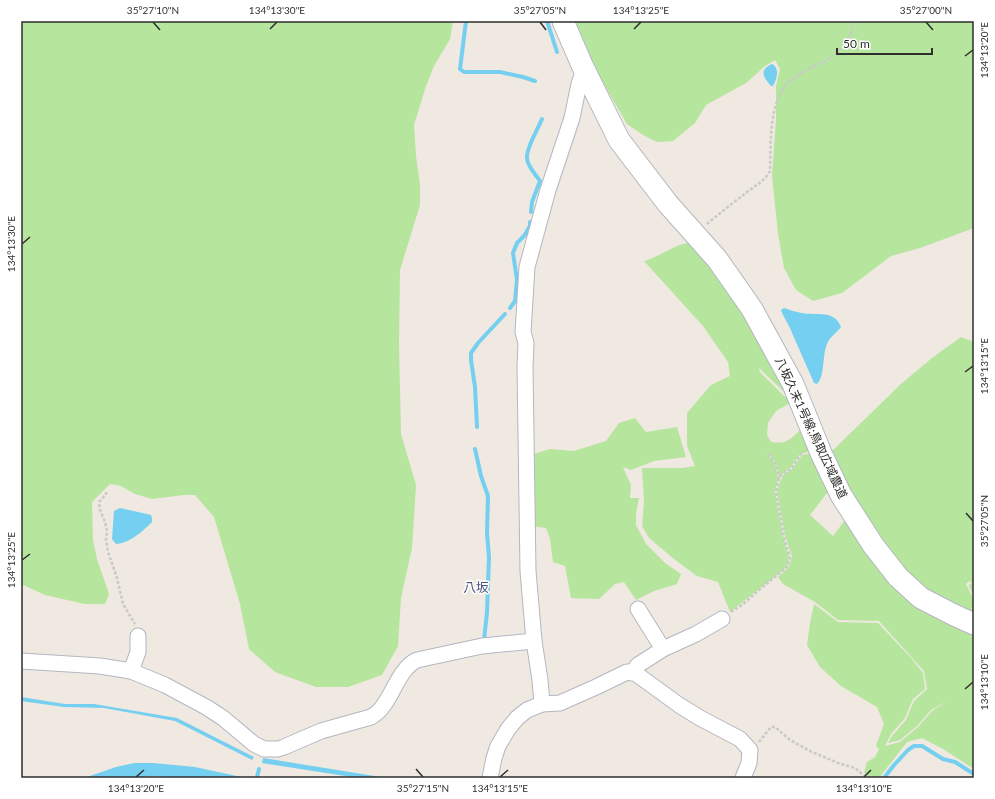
<svg xmlns="http://www.w3.org/2000/svg" width="995" height="799" font-family="Lato,'Noto Sans JP',sans-serif">
  <style>
    .green { fill: #b6e59e }
    .water { fill: #75cff0 }
    .lines { fill: none; stroke-linecap: round; stroke-linejoin: round }
    .stream { stroke: #75cff0; stroke-width: 4 }
    .street-casing { stroke: #b4b7c1; stroke-width: 17 }
    .secondary-casing { stroke: #b4b7c1; stroke-width: 23 }
    .path { stroke: #c9c9c9; stroke-width: 2.5; stroke-dasharray: 3 2; stroke-linecap: butt }
    .street { stroke: #fff; stroke-width: 15 }
    .secondary { stroke: #fff; stroke-width: 21 }
    .ticks { fill: none; stroke: #2e2e2e; stroke-width: 1.5 }
    .labels { text-anchor: middle; stroke-width: 3; stroke-linejoin: round; paint-order: stroke }
    .street-label { font-size: 12px; fill: #2e2e2e; stroke: #fff }
    .neighbourhood-label { font-size: 13px; fill: #4d5680; stroke: #fff }
    .neatline { fill: none; stroke: #2e2e2e; stroke-width: 1.5 }
    .ticks-label { font-size: 10px; text-anchor: middle; fill: #2e2e2e }
  </style>
  <rect width="100%" height="100%" fill="#efe9e1"/>
  <g class="green">
    <path d="M 21,21 L 453,21 L 450,39 L 434,66 L 425,89 L 414,125 L 416,156 L 420,184 L 420,205 L 400,270 L 399,343 L 401,434 L 416,485 L 412,548 L 401,598 L 398,646 L 382,675 L 348,687 L 316,687 L 275,672 L 249,649 L 240,604 L 214,517 L 195,495 L 184,495 L 152,499 L 135,494 L 121,486 L 110,484 L 92,502 L 93,540 L 97,559 L 109,594 L 105,604 L 85,604 L 45,595 L 21,584 Z"/>
    <path d="M 569,21 L 974,21 L 974,228 L 920,248 L 891,256 L 842,293 L 813,301 L 796,290 L 784,268 L 778,234 L 772,176 L 776,119 L 776,86 L 780,69 L 775,60 L 765,66 L 746,83 L 706,105 L 695,123 L 673,141 L 657,142 L 643,135 L 627,124 L 574,33 Z"/>
    <path d="M 687,243 L 691,244 L 752,319 L 787,390 L 783,391 L 759,368 L 760,372 L 784,396 L 792,402 L 776,411 L 768,423 L 767,435 L 771,442 C 785,444 789,441 799,431 L 804,432 L 812,451 L 800,454 L 790,468 L 782,474 L 779,477 L 776,464 L 768,453 L 767,453 L 775,464 L 778,479 L 775,492 L 783,536 L 789,558 L 787,567 L 730,612 L 718,582 L 697,576 L 674,559 L 649,538 L 642,526 L 644,502 L 642,468 L 682,468 L 695,466 L 687,446 L 687,413 L 711,385 L 730,376 L 728,362 L 703,326 L 644,261 C 659,257 672,246 687,243 Z"/>
    <path d="M 961,337 L 974,342 L 974,595 L 969,587 L 969,585 L 972,583 L 969,581 L 966,584 L 974,600 L 974,616 L 933,595 L 904,570 L 879,538 L 829,454 L 902,383 L 932,358 Z"/>
    <path d="M 635,418 L 646,432 L 677,427 L 686,457 L 654,461 L 631,470 L 623,467 L 631,485 L 630,498 L 639,498 L 636,513 L 636,525 L 646,544 L 665,563 L 681,574 L 677,584 L 654,591 L 636,600 L 624,582 L 615,584 L 599,599 L 571,598 L 565,566 L 553,562 L 550,539 L 546,528 L 531,526 L 531,455 L 550,449 L 574,451 L 606,441 L 619,423 Z"/>
    <path d="M 812,453 L 831,488 L 810,515 L 833,536 L 848,516 L 874,558 L 974,632 L 974,769 L 943,749 L 922,738 L 907,742 L 879,778 L 870,778 L 864,773 L 867,762 L 875,757 L 879,749 L 876,746 L 884,724 L 877,707 L 841,686 L 820,667 L 807,645 L 810,623 L 814,604 L 838,622 L 878,623 L 912,659 L 923,673 L 925,689 L 913,699 L 905,718 L 891,734 L 885,746 L 900,742 L 918,727 L 932,711 L 947,701 L 931,710 L 917,726 L 900,740 L 888,743 L 892,736 L 906,720 L 914,701 L 927,689 L 924,671 L 879,621 L 838,620 L 815,602 L 783,584 L 778,577 L 788,568 L 792,557 L 785,535 L 777,492 L 780,482 L 783,475 L 792,469 L 802,455 Z"/>
  </g>
  <g class="water">
    <path d="M 772,64 C 780,68 777,79 773,86 L 771,86 C 764,78 758,70 772,64 Z"/>
    <path d="M 784,308 C 790,310 796,312 802,313 C 817,316 834,309 841,327 C 837,332 829,338 827,344 C 822,356 825,377 817,384 L 814,383 L 789,326 L 783,315 L 781,310 Z"/>
    <path d="M 120,508 L 147,514 L 151,515 L 152,518 L 152,522 C 143,531 130,543 116,544 L 112,539 L 114,511 Z"/>
    <path d="M 21,697 L 65,704 L 94,704 L 177,718 L 254,757 L 252,760 L 175,721 L 104,708 L 64,707 L 21,701 Z"/>
    <path d="M 263,758 L 387,778 L 388,778 L 358,778 L 262,763 Z"/>
    <path d="M 134,763 L 153,763 L 195,767 L 246,778 L 172,778 L 154,776 L 130,778 L 84,778 L 116,767 Z"/>
  </g>
  <g class="lines">
    <g class="stream">
      <path d="M 466,21 L 460,69 L 464,72 L 500,72 L 523,77 L 535,81"/>
      <path d="M 547,21 L 557,52"/>
      <path d="M 531,212 L 532,202 L 540,181 C 536,175 527,166 527,158 C 526,148 538,129 542,119"/>
      <path d="M 510,308 L 515,301 L 517,280 L 513,253 L 517,243 L 524,236 L 530,226 L 530,222"/>
      <path d="M 477,427 L 475,387 L 471,360 L 471,353 L 478,343 L 505,314"/>
      <path d="M 475,449 L 481,476 L 488,496 L 487,533 L 489,557 L 487,612 L 484,640"/>
      <path d="M 257,777 L 259,769"/>
      <path d="M 884,778 L 894,765 L 908,750 L 914,746 L 922,746 L 943,759 L 955,762 L 974,774"/>
    </g>
    <g class="street-casing">
      <g id="street">
        <path d="M 638,609 L 663,649"/>
        <path d="M 21,661 L 100,666 L 131,671 L 165,685 L 206,707 L 223,718 L 254,744 L 264,749 L 278,749 L 284,747 L 321,731 L 371,717 C 376,714 380,711 383,706 C 394,692 400,668 417,660 L 482,646 L 534,641"/>
        <path d="M 131,671 L 138,652 L 138,636"/>
        <path d="M 632,673 L 638,665 L 663,649 L 696,634 L 722,619"/>
        <path d="M 542,704 L 540,680 L 534,641 L 528,571 L 525,367 L 526,343 L 523,332 L 527,267 L 548,190 L 572,118 L 579,84 L 584,70"/>
        <path d="M 490,778 L 494,758 L 498,746 L 508,729 L 517,718 L 527,710 L 542,704 L 560,703 L 596,687 L 627,672 L 635,673 L 679,705 L 700,718 L 740,739 L 750,750 L 749,763 L 743,778"/>
      </g>
    </g>
    <g class="secondary-casing">
      <path id="secondary" d="M 563,21 L 582,65 L 619,140 L 668,204 L 717,259 L 752,309 L 793,384 L 821,453 L 841,495 L 873,545 L 898,577 L 921,598 L 954,615 L 974,624"/>
    </g>
    <g class="path">
      <path d="M 707,224 C 720,213 734,202 747,192 C 756,185 765,181 770,171 C 771,145 769,118 780,94 C 793,66 834,67 848,39 C 851,34 852,27 854,21"/>
      <path d="M 768,454 L 775,464 L 779,478"/>
      <path d="M 106,492 L 106,495 L 101,499 L 99,503 L 100,510 L 105,522 L 107,531 L 106,540 L 108,552 L 117,578 L 123,604 L 135,624"/>
      <path d="M 731,612 L 742,605 L 765,585 L 787,567 L 790,558 L 784,537 L 776,492 L 779,478 L 782,474 L 791,469 L 801,454 L 804,454"/>
      <path d="M 759,742 L 771,727 L 775,727 L 790,740 L 810,751 L 838,763 L 855,768 L 867,778"/>
    </g>
    <use href="#street" class="street"/>
    <use href="#secondary" class="secondary"/>
  </g>
  <path class="ticks" d="M 153,22 L 160,30M 540,22 L 546,30M 926,22 L 933,30M 270,29 L 277,22M 634,29 L 641,22M 965,56 L 973,50M 22,244 L 30,237M 965,372 L 973,366M 966,513 L 973,521M 22,560 L 30,554M 965,689 L 973,682M 416,769 L 423,777M 136,777 L 144,770M 500,777 L 508,770M 864,777 L 871,770"/>
  <g class="labels">
    <g class="street-label">
      <text transform="translate(811 428) rotate(65)" y="4">八坂久末1号線;鳥取広域農道</text>
    </g>
    <g class="neighbourhood-label">
      <text x="476" y="592">八坂</text>
    </g>
  </g>
  <rect width="995" height="799" fill="none" stroke="#ffffff" stroke-width="44"/>
  <path d="M837 48v6h95v-6" fill="none" stroke="#2e2e2e" stroke-width="2"/>
  <text x="843" y="48" font-size="12" fill="#2e2e2e" stroke="#ffffff" stroke-width="3" paint-order="stroke">50 m</text>
  <rect x="22" y="22" width="951" height="755" class="neatline"/>
  <g class="ticks-label">
    <text x="153" y="14">35°27'10"N</text>
    <text x="277" y="14">134°13'30"E</text>
    <text x="540" y="14">35°27'05"N</text>
    <text x="641" y="14">134°13'25"E</text>
    <text x="926" y="14">35°27'00"N</text>
    <text transform="translate(984 50) rotate(-90)" y="4">134°13'20"E</text>
    <text transform="translate(11 244) rotate(-90)" y="4">134°13'30"E</text>
    <text transform="translate(984 366) rotate(-90)" y="4">134°13'15"E</text>
    <text transform="translate(984 521) rotate(-90)" y="4">35°27'05"N</text>
    <text transform="translate(11 560) rotate(-90)" y="4">134°13'25"E</text>
    <text transform="translate(984 682) rotate(-90)" y="4">134°13'10"E</text>
    <text x="136" y="792">134°13'20"E</text>
    <text x="423" y="792">35°27'15"N</text>
    <text x="500" y="792">134°13'15"E</text>
    <text x="864" y="792">134°13'10"E</text>
  </g>
</svg>
